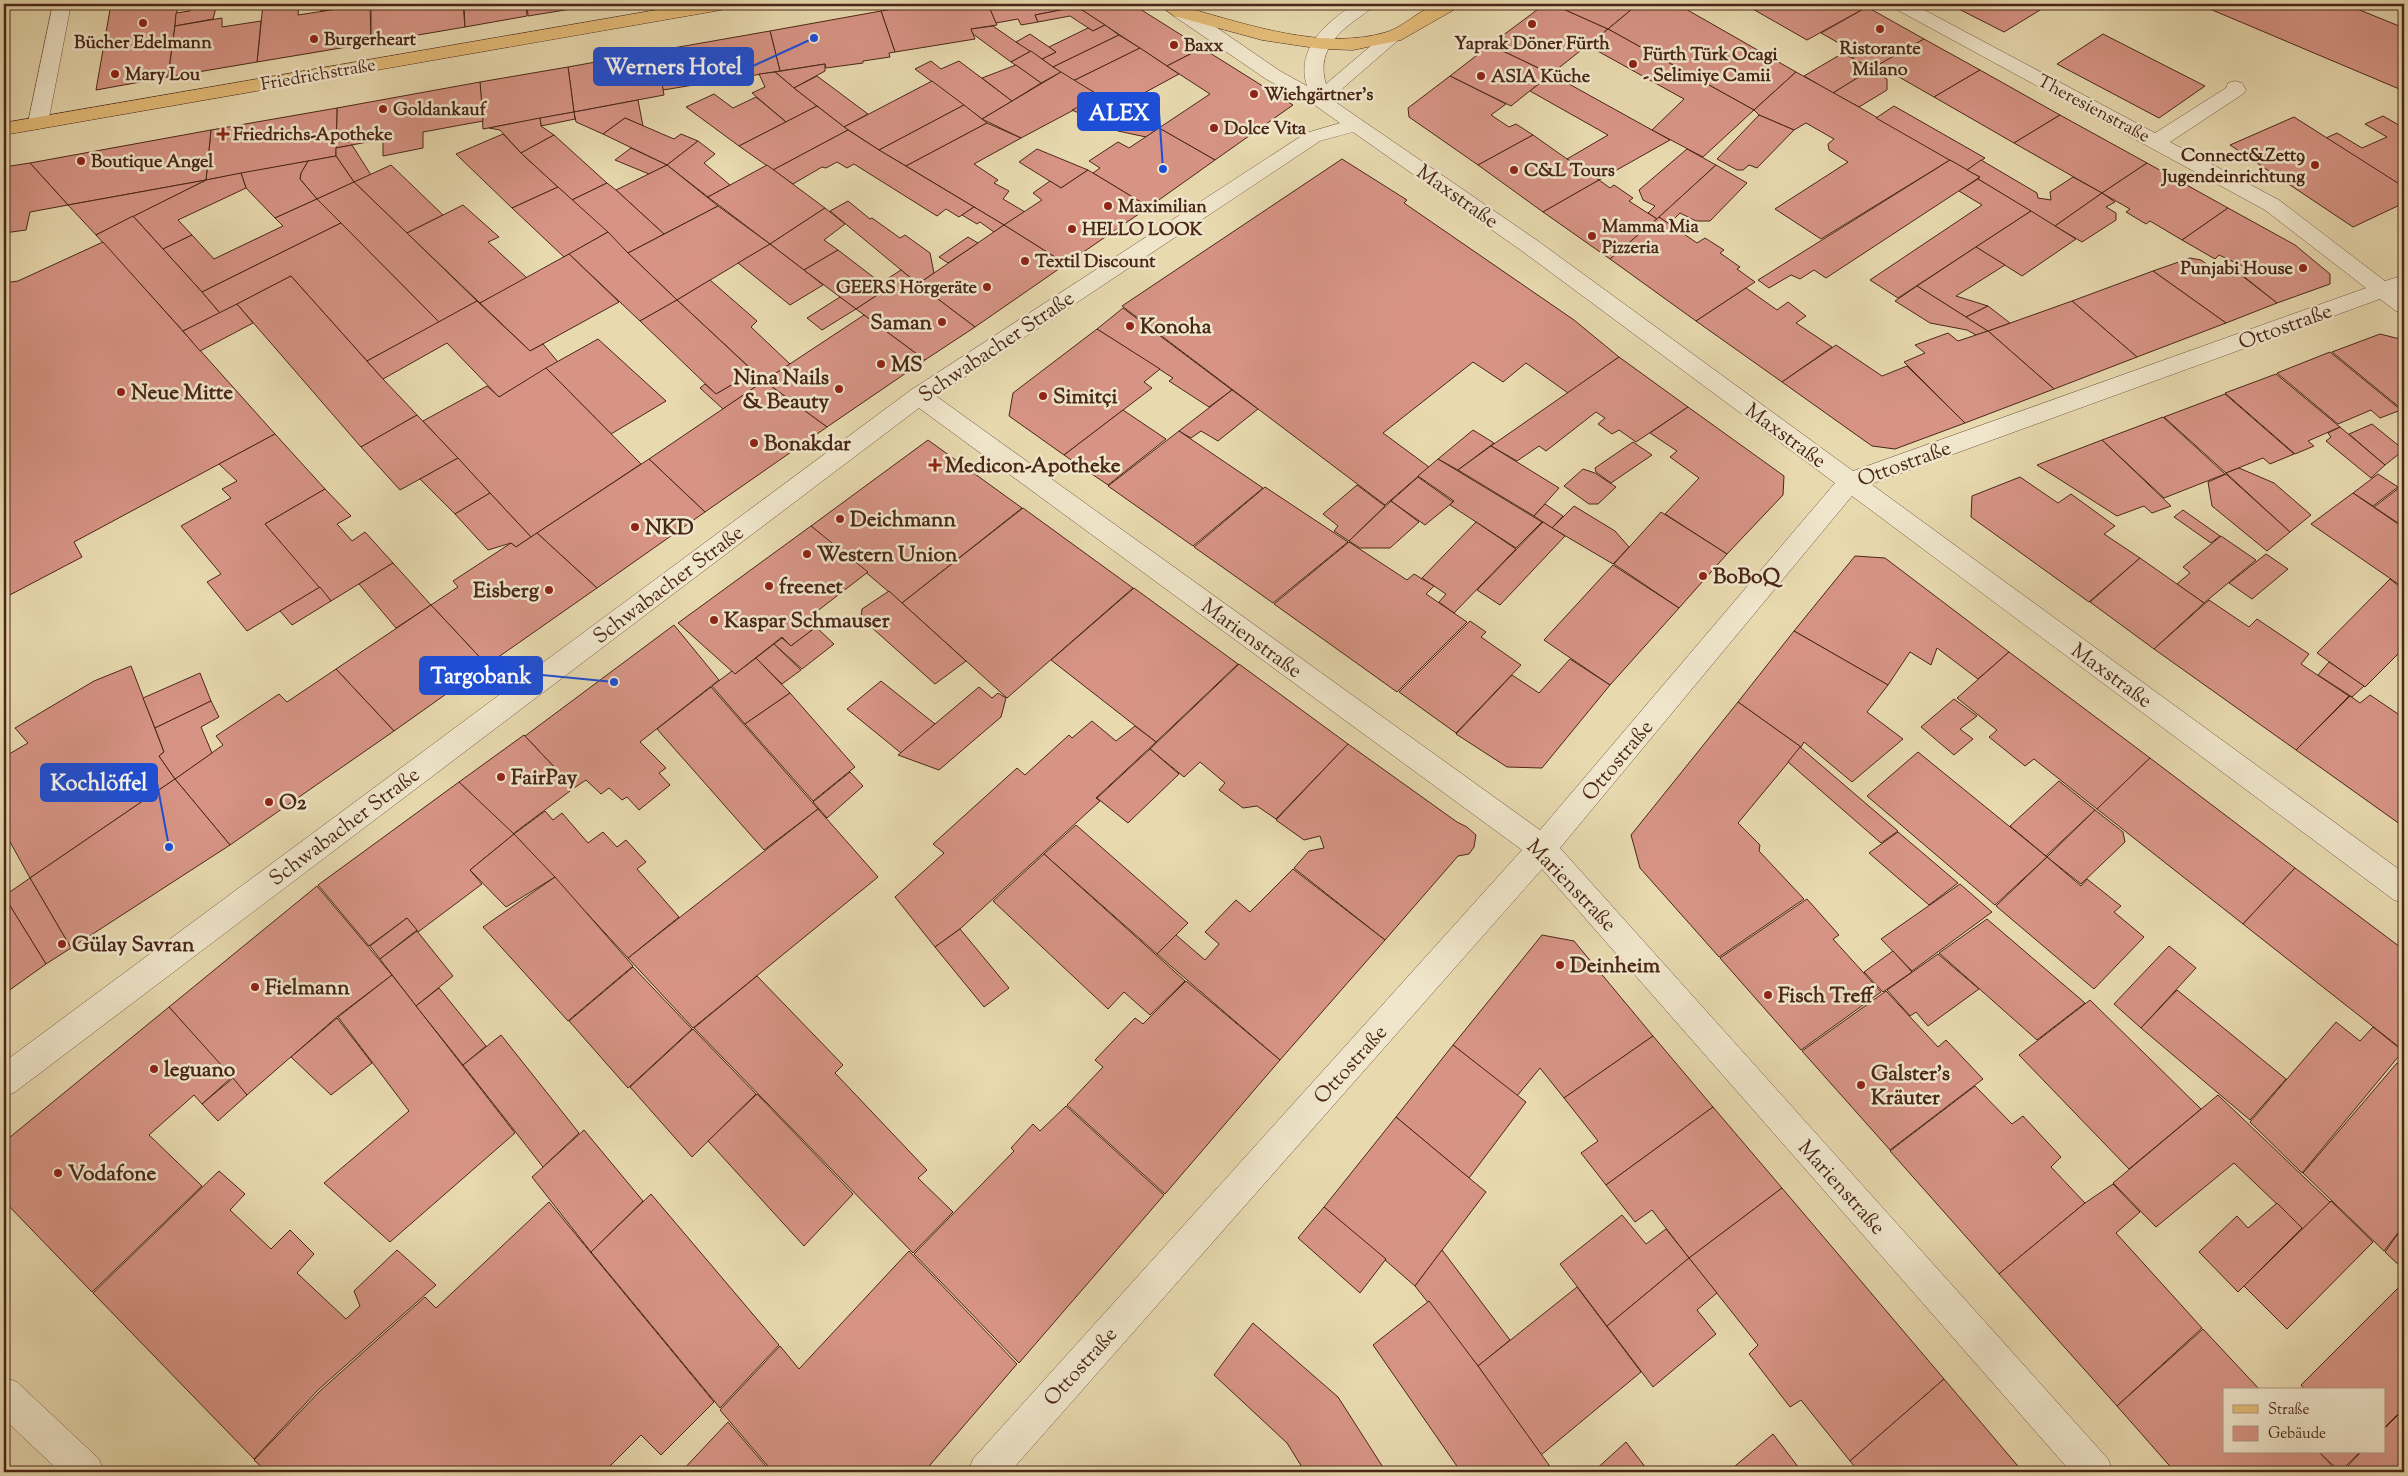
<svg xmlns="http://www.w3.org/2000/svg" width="2408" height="1476" font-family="'Sorts Mill Goudy',serif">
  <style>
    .building { fill: #d79485; stroke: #4a2618 }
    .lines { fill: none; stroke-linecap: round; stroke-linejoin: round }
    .minor-casing { stroke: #72533e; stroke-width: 1 }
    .major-casing { stroke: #4a2618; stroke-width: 1 }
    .minor { fill: #f0e6cb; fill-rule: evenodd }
    .major { fill: #e4bc78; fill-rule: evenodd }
    .poi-dot { fill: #8f2418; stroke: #f0e6cb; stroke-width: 2 }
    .labels { text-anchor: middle; stroke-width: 5; stroke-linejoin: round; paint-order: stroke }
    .far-poi-label { font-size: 18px; font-weight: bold; fill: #4a2618; stroke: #f0e6cb; text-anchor: start }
    .far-street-label { font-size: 18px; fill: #4a2618; stroke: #f0e6cb }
    .street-label { font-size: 21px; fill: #4a2618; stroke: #f0e6cb }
    .poi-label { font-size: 21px; font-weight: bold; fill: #4a2618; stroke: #f0e6cb; text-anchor: start }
    .leader { fill: none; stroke: #1d4ed8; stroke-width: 2 }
    .callout-dot { fill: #1d4ed8; stroke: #f0e6cb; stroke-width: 2 }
    .callout { fill: #1d4ed8; stroke: #1d4ed8; stroke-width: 2 }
    .callout-label { font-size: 22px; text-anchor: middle; font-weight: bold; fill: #fff }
  </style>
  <rect width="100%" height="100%" fill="#e8d9af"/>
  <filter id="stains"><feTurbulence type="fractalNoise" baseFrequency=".004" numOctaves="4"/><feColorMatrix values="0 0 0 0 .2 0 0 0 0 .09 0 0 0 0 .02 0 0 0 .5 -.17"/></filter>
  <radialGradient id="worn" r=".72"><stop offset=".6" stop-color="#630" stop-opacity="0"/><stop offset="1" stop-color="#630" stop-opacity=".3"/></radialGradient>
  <g class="building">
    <path d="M 111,4 L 191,4 L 190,7 L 177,10 L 168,77 L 96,90 Z"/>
    <path d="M 191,4 L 217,4 L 213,19 L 175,26 L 176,13 L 190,11 Z"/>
    <path d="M 263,4 L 299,4 L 298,15 L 370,4 L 371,43 L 257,62 Z"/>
    <path d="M 321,4 L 363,4 L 321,11 Z"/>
    <path d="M 371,4 L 463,4 L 465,27 L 371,43 Z"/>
    <path d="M 464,4 L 526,4 L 527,16 L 465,27 Z"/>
    <path d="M 527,4 L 602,4 L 528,16 Z"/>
    <path d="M 922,4 L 988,4 L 997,25 L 971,29 L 975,39 L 895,52 L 881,11 Z"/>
    <path d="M 988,4 L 1132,4 L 1202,48 L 1167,66 L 1082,10 L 1071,8 L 1035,15 L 1038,22 L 1021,25 L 1018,19 L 996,23 Z"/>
    <path d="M 1545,4 L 1552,4 L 1608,29 L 1551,74 L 1490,45 Z"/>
    <path d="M 1552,4 L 1638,4 L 1608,29 Z"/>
    <path d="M 1638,4 L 1677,4 L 1796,72 L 1754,110 L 1608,29 Z"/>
    <path d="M 1744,4 L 1860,4 L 1867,7 L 1807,40 Z"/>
    <path d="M 1949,4 L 2050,4 L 2004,32 Z"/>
    <path d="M 2198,4 L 2345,4 L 2404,28 L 2404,91 Z"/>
    <path d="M 1867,7 L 1924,39 L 1872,69 L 1852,58 L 1858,54 L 1821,33 Z"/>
    <path d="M 1071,8 L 1082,10 L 1105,25 L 1093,31 L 1070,16 L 1038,22 L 1035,15 Z"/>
    <path d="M 881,11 L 895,52 L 889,53 L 890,57 L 863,61 L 863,63 L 826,68 L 825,64 L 780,71 L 770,31 Z"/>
    <path d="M 222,18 L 222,27 L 261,21 L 257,62 L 168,77 L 175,26 Z"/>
    <path d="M 1105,25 L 1119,35 L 1053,67 L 1042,59 L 1056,52 L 1049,47 L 1088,28 L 1093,31 Z"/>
    <path d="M 993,26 L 1016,42 L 1031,51 L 1011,62 L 973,34 L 971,29 Z"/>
    <path d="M 1608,29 L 1754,110 L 1703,157 L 1652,130 L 1684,99 L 1594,49 L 1604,41 L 1598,37 Z"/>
    <path d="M 770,31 L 780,71 L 663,90 L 656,51 Z"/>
    <path d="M 1030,34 L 1049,47 L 1056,52 L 1042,59 L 1016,42 Z"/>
    <path d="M 2103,34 L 2205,86 L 2159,118 L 2057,64 Z"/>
    <path d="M 1119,35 L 1140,48 L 1073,81 L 1053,67 Z"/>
    <path d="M 1924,39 L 1980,70 L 1934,97 L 1878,65 Z"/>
    <path d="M 1490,45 L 1551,74 L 1511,106 L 1450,76 Z"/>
    <path d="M 1140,48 L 1179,74 L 1120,106 L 1073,81 Z"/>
    <path d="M 1202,48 L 1293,105 L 1215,160 L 1159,128 L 1210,94 L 1167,66 Z"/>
    <path d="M 656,51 L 664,95 L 574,112 L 568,67 Z"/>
    <path d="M 1031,51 L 1053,67 L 1061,72 L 1041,83 L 1011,62 Z"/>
    <path d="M 1843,53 L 1872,69 L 1833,93 L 1804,76 Z"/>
    <path d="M 931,61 L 941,69 L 959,61 L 1012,101 L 982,119 L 915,69 Z"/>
    <path d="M 825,64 L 825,71 L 794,88 L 775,72 Z"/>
    <path d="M 1016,65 L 1041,83 L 1012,101 L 982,78 Z"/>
    <path d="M 1878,65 L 1890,72 L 1882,76 L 1887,79 L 1887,90 L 1859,107 L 1833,93 Z"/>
    <path d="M 568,67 L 574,112 L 483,129 L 480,82 Z"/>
    <path d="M 1980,70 L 2060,115 L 2014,143 L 1934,97 Z"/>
    <path d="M 775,72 L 794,88 L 817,106 L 786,122 L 752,93 L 765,87 L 759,74 Z"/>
    <path d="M 1061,72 L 1100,96 L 1021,138 L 982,119 Z"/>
    <path d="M 1796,72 L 1859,107 L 1950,160 L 1821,239 L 1775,209 L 1848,162 L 1829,150 L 1828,144 L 1834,139 L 1806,123 L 1794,130 L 1759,115 L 1754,110 Z"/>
    <path d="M 1551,74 L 1652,130 L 1670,140 L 1599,180 L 1567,159 L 1608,135 L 1530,91 Z"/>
    <path d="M 817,76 L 868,114 L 844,127 L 794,88 Z"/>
    <path d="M 1450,76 L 1506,104 L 1491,115 L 1509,127 L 1516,124 L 1533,135 L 1478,165 L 1409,117 L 1408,108 Z"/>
    <path d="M 932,81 L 964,105 L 879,150 L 844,127 Z"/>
    <path d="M 480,82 L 483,121 L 423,132 L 423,148 L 383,156 L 383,139 L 336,148 L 337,108 Z"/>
    <path d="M 714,94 L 733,108 L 756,97 L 786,122 L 739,146 L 686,107 Z"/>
    <path d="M 1100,96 L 1120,106 L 1159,128 L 1146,137 L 1118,131 L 1072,110 Z"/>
    <path d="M 638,100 L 643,126 L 625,118 L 603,134 L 576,122 L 574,112 Z"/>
    <path d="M 964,105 L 987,123 L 906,166 L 879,150 Z"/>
    <path d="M 817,106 L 848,130 L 773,170 L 739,146 Z"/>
    <path d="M 1894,106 L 1985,158 L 1967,170 L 1876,118 Z"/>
    <path d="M 337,108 L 336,156 L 206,180 L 211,130 Z"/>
    <path d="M 574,112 L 575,119 L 541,126 L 540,118 Z"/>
    <path d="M 1759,115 L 1794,130 L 1757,168 L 1749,165 L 1743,170 L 1737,170 L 1717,159 Z"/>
    <path d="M 2060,115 L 2147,163 L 2102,193 L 2014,143 Z"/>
    <path d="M 2383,116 L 2404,128 L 2404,185 L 2402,186 L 2326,138 L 2337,133 L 2362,148 L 2387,137 L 2365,124 Z"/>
    <path d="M 2294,117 L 2404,187 L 2404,203 L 2353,227 L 2230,145 Z"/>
    <path d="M 540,118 L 541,126 L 554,135 L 521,153 L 500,130 L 489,128 Z"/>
    <path d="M 625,118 L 674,139 L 681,134 L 698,141 L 667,165 L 603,134 Z"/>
    <path d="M 987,123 L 1021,138 L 974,164 L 998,180 L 994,183 L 1009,191 L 1003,199 L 1025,212 L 1004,225 L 906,166 Z"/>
    <path d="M 1159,128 L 1215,160 L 1149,207 L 1093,173 L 1100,168 L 1089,161 L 1118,142 L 1129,148 Z"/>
    <path d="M 211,130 L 206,180 L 68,205 L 30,163 Z"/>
    <path d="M 848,130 L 879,150 L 974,207 L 959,217 L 946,209 L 937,216 L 854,164 L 847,168 L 837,162 L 826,168 L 822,167 L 793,184 L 773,170 Z"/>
    <path d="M 503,134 L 521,153 L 558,187 L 512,208 L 456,154 Z"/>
    <path d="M 554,135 L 607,183 L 572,200 L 521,153 Z"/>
    <path d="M 1533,135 L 1567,159 L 1599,180 L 1543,212 L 1478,165 Z"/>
    <path d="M 698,141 L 715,154 L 704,163 L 730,185 L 708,197 L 667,165 Z"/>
    <path d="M 352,145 L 371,175 L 354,182 L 336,156 L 336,148 Z"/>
    <path d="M 631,148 L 667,165 L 649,174 L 615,160 Z"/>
    <path d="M 1037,149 L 1088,170 L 1061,188 L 1019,162 Z"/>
    <path d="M 1687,149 L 1716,165 L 1657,219 L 1648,213 L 1655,206 L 1643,200 L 1639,190 Z"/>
    <path d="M 336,156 L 354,182 L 317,199 L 300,179 L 301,173 L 308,161 Z"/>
    <path d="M 1342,159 L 1407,200 L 1404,203 L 1574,320 L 1619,357 L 1568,393 L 1526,363 L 1503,382 L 1473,362 L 1383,433 L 1429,467 L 1385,505 L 1122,306 Z"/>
    <path d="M 1950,160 L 1980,177 L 1826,278 L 1814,270 L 1800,279 L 1791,275 L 1769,288 L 1758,280 Z"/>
    <path d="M 1981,160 L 2037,193 L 2038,198 L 2051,200 L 2050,192 L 2073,177 L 2102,193 L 2055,226 L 1978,179 L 1980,177 L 1967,170 Z"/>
    <path d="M 308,161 L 301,173 L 300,179 L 317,199 L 275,218 L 246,188 L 241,173 Z"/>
    <path d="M 30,163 L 68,205 L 30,212 L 26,230 L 4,233 L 4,167 Z"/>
    <path d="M 2147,163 L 2228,208 L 2182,240 L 2150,221 L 2146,224 L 2126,212 L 2130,209 L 2102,193 Z"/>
    <path d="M 391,165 L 443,215 L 407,233 L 354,182 Z"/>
    <path d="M 667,165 L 718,206 L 664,234 L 616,190 Z"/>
    <path d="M 767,165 L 825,208 L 770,244 L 708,197 Z"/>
    <path d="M 1716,165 L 1747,183 L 1710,221 L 1696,221 L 1680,213 L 1669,224 L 1659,217 Z"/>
    <path d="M 1088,170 L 1149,207 L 1066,264 L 1004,225 L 1042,200 L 1033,193 L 1050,181 L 1061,188 Z"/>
    <path d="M 241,173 L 246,188 L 178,220 L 192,235 L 163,249 L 133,216 L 206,180 Z"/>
    <path d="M 1978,179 L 2031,211 L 1898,298 L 1870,280 L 1982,205 L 1959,191 Z"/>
    <path d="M 206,180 L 96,235 L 68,205 Z"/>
    <path d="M 1599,180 L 1610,188 L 1614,185 L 1633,198 L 1629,201 L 1657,219 L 1610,259 L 1543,212 Z"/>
    <path d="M 354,182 L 407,233 L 477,301 L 439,322 L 317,199 Z"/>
    <path d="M 607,183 L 616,190 L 664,234 L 628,253 L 572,200 Z"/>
    <path d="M 558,187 L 608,232 L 564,257 L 512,208 Z"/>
    <path d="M 2102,193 L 2115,202 L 2106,207 L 2116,213 L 2116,220 L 2082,242 L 2055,226 Z"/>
    <path d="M 317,199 L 341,223 L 202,292 L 163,249 L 192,235 L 214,259 L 283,226 L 275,218 Z"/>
    <path d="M 848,201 L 870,219 L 872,218 L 900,238 L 905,235 L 930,253 L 934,273 L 918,284 L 830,211 Z"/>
    <path d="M 463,205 L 499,237 L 488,242 L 527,278 L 480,303 L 407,233 Z"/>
    <path d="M 718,206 L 770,244 L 677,300 L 628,253 Z"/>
    <path d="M 974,207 L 1004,225 L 994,232 L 980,222 L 977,224 L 962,215 Z"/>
    <path d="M 825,208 L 845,224 L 824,240 L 838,250 L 804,270 L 770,244 Z"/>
    <path d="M 2228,208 L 2295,245 L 2330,274 L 2330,284 L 2277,303 L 2242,275 L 2253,271 L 2219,255 L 2215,259 L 2182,240 Z"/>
    <path d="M 2031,211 L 2076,239 L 2022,276 L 1976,247 Z"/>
    <path d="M 133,216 L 202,292 L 220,313 L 183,331 L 96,235 Z"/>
    <path d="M 1659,217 L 1697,243 L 1705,238 L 1724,250 L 1720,253 L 1740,267 L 1737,269 L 1755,282 L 1696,321 L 1610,259 Z"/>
    <path d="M 341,223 L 439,322 L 367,361 L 291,276 L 220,313 L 202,292 Z"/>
    <path d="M 1004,225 L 1066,264 L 975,327 L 918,284 Z"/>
    <path d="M 608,232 L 628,253 L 677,300 L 640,321 L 569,254 Z"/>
    <path d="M 968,237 L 978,243 L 948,263 L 939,257 Z"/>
    <path d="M 103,242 L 275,434 L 74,542 L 82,557 L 4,598 L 4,283 L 18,281 Z"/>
    <path d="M 770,244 L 804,270 L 823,285 L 790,305 L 738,263 Z"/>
    <path d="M 1976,247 L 2005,265 L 1956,296 L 1988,306 L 1966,317 L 1917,286 Z"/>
    <path d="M 838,250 L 881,283 L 888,288 L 856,309 L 804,270 Z"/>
    <path d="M 569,254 L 619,302 L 530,351 L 480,303 Z"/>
    <path d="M 2190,258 L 2201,260 L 2220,274 L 2232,268 L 2277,303 L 2226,323 L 2153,271 Z"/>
    <path d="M 901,270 L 918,284 L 975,327 L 925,360 L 856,309 L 888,288 L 881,283 Z"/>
    <path d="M 2153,271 L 2226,323 L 2137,357 L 2072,301 Z"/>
    <path d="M 291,276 L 383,379 L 417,415 L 361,447 L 237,304 Z"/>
    <path d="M 710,280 L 757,321 L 751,327 L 790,364 L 764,381 L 677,300 Z"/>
    <path d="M 1917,286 L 1966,317 L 1988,331 L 1976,335 L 1967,330 L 1930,323 L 1895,301 Z"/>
    <path d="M 1746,288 L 1777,310 L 1788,302 L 1806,316 L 1796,323 L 1832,347 L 1782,382 L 1696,321 Z"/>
    <path d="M 840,297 L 856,309 L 822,330 L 807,318 Z"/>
    <path d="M 677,300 L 754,372 L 716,394 L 640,321 Z"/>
    <path d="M 477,301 L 530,351 L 543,344 L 558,362 L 499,397 L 447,343 L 383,379 L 367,361 Z"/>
    <path d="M 2072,301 L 2137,357 L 2054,389 L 1988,331 Z"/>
    <path d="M 237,304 L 253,323 L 200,351 L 183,331 Z"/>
    <path d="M 1988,306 L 2010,323 L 1988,331 L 1966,317 Z"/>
    <path d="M 1123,308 L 1232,390 L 1209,407 L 1169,381 L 1173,378 L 1097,329 Z"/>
    <path d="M 864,315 L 925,360 L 827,427 L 764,381 Z"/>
    <path d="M 1097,329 L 1160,369 L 1144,382 L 1152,388 L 1064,455 L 1009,416 L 1013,393 Z"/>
    <path d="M 1988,331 L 2054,389 L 1965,423 L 1904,362 L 1925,353 L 1915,345 L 1948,333 L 1958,341 Z"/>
    <path d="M 2380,334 L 2404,340 L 2404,406 L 2399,407 L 2332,352 Z"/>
    <path d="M 598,339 L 666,401 L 611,434 L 546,368 Z"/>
    <path d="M 1836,345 L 1882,376 L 1907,366 L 1965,423 L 1895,449 L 1872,446 L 1782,382 Z"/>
    <path d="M 2330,352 L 2401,410 L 2380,418 L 2371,410 L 2338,424 L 2277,373 Z"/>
    <path d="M 1619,357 L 1688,407 L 1636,442 L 1619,430 L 1612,434 L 1598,424 L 1605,418 L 1596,412 L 1546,451 L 1539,446 L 1517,461 L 1491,446 Z"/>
    <path d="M 546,368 L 641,464 L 531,537 L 423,421 L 487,386 L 499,397 Z"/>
    <path d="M 754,372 L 764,381 L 723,409 L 700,388 L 705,384 L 716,394 Z"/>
    <path d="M 2276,374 L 2340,427 L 2308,441 L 2314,446 L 2295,454 L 2225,393 Z"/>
    <path d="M 764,381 L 827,427 L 705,512 L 649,459 Z"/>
    <path d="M 1232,390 L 1258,409 L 1218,441 L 1201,431 L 1191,438 L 1179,431 Z"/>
    <path d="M 2225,394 L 2294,454 L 2270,464 L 2263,458 L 2226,473 L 2164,417 Z"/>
    <path d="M 1688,407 L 1784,476 L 1783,495 L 1727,554 L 1665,514 L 1699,478 L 1670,457 L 1677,451 L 1650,433 Z"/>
    <path d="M 1123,410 L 1166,439 L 1108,485 L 1064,455 Z"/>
    <path d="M 417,415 L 458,458 L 400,490 L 361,447 Z"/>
    <path d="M 2163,417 L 2225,474 L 2164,498 L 2102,440 Z"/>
    <path d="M 2372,424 L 2404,450 L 2385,465 L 2349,434 Z"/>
    <path d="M 2340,427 L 2385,465 L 2371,478 L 2326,441 L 2331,437 L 2328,433 Z"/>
    <path d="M 1473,430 L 1494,443 L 1458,470 L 1438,459 Z"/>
    <path d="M 1179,431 L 1263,488 L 1193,546 L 1108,486 Z"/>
    <path d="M 275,434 L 325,489 L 265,524 L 320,587 L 247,631 L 207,582 L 221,574 L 181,526 L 231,498 L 222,489 L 237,481 L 219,464 Z"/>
    <path d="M 928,440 L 1022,508 L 902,603 L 811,526 Z"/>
    <path d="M 2102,440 L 2171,506 L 2152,513 L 2144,506 L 2117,516 L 2037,465 Z"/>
    <path d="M 1633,442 L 1652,455 L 1611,483 L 1596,472 L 1595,468 Z"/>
    <path d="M 1491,446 L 1559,488 L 1534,516 L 1458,470 Z"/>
    <path d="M 458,458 L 490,493 L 455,514 L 420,479 Z"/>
    <path d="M 649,459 L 705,512 L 597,588 L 537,533 Z"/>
    <path d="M 1438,459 L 1542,522 L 1516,548 L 1450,505 L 1454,501 L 1418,476 Z"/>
    <path d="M 2239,468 L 2274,483 L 2311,515 L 2290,532 L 2226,473 Z"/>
    <path d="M 1583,469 L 1595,473 L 1616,487 L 1598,504 L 1589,504 L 1564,486 Z"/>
    <path d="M 2226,474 L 2290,532 L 2267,551 L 2212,506 L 2208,482 Z"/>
    <path d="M 2378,474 L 2398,487 L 2373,506 L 2353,493 Z"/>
    <path d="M 1418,477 L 1453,502 L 1425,525 L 1391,501 Z"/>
    <path d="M 2020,477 L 2058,503 L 2071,494 L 2115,526 L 2104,534 L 2140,558 L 2089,602 L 1971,517 L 1972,496 Z"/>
    <path d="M 1357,485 L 1385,506 L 1349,541 L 1334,531 L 1338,526 L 1323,514 Z"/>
    <path d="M 1265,487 L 1348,542 L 1273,603 L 1194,547 Z"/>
    <path d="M 2399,488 L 2404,492 L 2404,527 L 2374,507 Z"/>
    <path d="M 325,489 L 351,516 L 337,524 L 352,541 L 365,532 L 393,563 L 331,601 L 265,524 Z"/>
    <path d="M 490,493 L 531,537 L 516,547 L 511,543 L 488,550 L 455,514 Z"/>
    <path d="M 2353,493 L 2404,528 L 2404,588 L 2311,524 Z"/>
    <path d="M 1391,501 L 1419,522 L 1390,548 L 1360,548 L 1349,541 Z"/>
    <path d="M 1545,504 L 1563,516 L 1552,528 L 1534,516 Z"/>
    <path d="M 1574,506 L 1615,531 L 1629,547 L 1613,564 L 1552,528 Z"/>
    <path d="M 1023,508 L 1133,588 L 1007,698 L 902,603 Z"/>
    <path d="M 2183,510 L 2220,536 L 2211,543 L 2174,517 Z"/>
    <path d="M 1661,512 L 1727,554 L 1679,608 L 1614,564 Z"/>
    <path d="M 1476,522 L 1516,549 L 1454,613 L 1439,602 L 1446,594 L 1422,578 Z"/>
    <path d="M 1543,522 L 1565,536 L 1500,605 L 1477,590 Z"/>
    <path d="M 811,526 L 868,572 L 807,619 L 816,627 L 791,646 L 782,637 L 735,674 L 678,623 Z"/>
    <path d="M 537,533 L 597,588 L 487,665 L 431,605 L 458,587 L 453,581 L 511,543 L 516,547 Z"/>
    <path d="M 2221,536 L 2256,560 L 2204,603 L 2177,584 L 2190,573 L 2183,567 Z"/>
    <path d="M 1349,542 L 1407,580 L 1414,574 L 1434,586 L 1426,594 L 1467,622 L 1397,692 L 1274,604 Z"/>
    <path d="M 2266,554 L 2288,569 L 2252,599 L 2229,583 Z"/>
    <path d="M 1855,556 L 1885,558 L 2009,652 L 1978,679 L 1937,648 L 1931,665 L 1910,652 L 1888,685 L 1794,631 Z"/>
    <path d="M 2140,558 L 2204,603 L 2154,649 L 2090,602 Z"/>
    <path d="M 393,563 L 431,605 L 396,628 L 359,584 Z"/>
    <path d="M 1613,565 L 1679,608 L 1610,685 L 1544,640 Z"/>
    <path d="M 2390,579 L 2404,590 L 2404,648 L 2365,687 L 2317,653 Z"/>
    <path d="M 320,587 L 331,601 L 292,625 L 280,611 Z"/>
    <path d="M 1134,588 L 1238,664 L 1156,742 L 1051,660 Z"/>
    <path d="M 889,591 L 902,603 L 966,661 L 935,684 L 861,618 L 862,609 Z"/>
    <path d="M 2209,600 L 2249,627 L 2257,619 L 2309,654 L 2301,664 L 2349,696 L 2296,750 L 2154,649 Z"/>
    <path d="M 431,605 L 487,665 L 394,731 L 336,669 Z"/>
    <path d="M 1470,621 L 1486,632 L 1481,637 L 1521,665 L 1456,733 L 1399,692 Z"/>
    <path d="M 674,625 L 719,680 L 640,742 L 666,768 L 659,773 L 670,785 L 639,810 L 627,797 L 622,800 L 609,788 L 601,794 L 586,780 L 574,788 L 525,736 Z"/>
    <path d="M 816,627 L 834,644 L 802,669 L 774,644 L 782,638 L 791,646 Z"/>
    <path d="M 1794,631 L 1888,685 L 1867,712 L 1903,739 L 1852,782 L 1804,742 L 1801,747 L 1738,702 Z"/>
    <path d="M 774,644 L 801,670 L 782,684 L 756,658 Z"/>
    <path d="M 2009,652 L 2150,758 L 2097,809 L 2034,759 L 2025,766 L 1989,737 L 1997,730 L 1957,698 Z"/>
    <path d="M 756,658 L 790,693 L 745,724 L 712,686 L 732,671 L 735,674 Z"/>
    <path d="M 1570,659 L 1610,685 L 1542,768 L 1507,767 L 1456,734 L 1512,675 L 1539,693 Z"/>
    <path d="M 2329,662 L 2364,686 L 2352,697 L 2318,675 Z"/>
    <path d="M 1239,664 L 1348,744 L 1276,819 L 1257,806 L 1243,808 L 1219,790 L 1225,783 L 1200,762 L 1184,777 L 1150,749 Z"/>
    <path d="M 131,666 L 164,752 L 159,756 L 175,779 L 30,878 L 4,831 L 4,757 L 28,743 L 15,728 L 94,681 Z"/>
    <path d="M 336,669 L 394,731 L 230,845 L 175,779 L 223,745 L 216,736 L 279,694 L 287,702 Z"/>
    <path d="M 200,673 L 211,701 L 155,728 L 143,698 Z"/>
    <path d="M 881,681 L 935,724 L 901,753 L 847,709 Z"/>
    <path d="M 711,687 L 818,809 L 764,850 L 657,729 Z"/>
    <path d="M 979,687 L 992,698 L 998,693 L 1006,698 L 1001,717 L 939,770 L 898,755 Z"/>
    <path d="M 790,693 L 855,767 L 813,801 L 745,724 Z"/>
    <path d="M 2370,695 L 2404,718 L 2404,827 L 2296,750 L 2350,696 L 2360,703 Z"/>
    <path d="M 1954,699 L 1977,716 L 1960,729 L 1973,739 L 1954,755 L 1921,727 Z"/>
    <path d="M 211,701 L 219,717 L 201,727 L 212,753 L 175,779 L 159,756 L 164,752 L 155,728 Z"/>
    <path d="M 1738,702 L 1801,747 L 1738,823 L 1760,845 L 1759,851 L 1804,899 L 1719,957 L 1640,868 L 1631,835 Z"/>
    <path d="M 1092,721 L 1116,741 L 1135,726 L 1156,742 L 1096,798 L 1100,801 L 961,928 L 935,947 L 895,897 L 944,853 L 933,844 L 1017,768 L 1025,775 L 1069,735 L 1072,738 Z"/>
    <path d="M 524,735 L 574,788 L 513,834 L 459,782 Z"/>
    <path d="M 1348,744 L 1457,822 L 1467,827 L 1476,835 L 1474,847 L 1469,854 L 1458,856 L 1385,940 L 1294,868 L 1309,851 L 1324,848 L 1320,836 L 1304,840 L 1276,820 Z"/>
    <path d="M 1800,747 L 1898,831 L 1881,843 L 1788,762 Z"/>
    <path d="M 1150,749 L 1179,774 L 1128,823 L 1097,798 Z"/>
    <path d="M 1918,752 L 2047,857 L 1995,905 L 1867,796 Z"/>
    <path d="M 2150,758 L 2295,868 L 2243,924 L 2097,809 Z"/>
    <path d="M 850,772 L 863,786 L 827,818 L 813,802 Z"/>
    <path d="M 175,779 L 230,845 L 71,948 L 30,878 Z"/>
    <path d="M 2059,781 L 2095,810 L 2046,856 L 2010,826 Z"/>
    <path d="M 459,782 L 514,834 L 470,870 L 482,884 L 418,932 L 407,918 L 369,946 L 318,885 Z"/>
    <path d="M 818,809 L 878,877 L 693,1028 L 628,958 Z"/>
    <path d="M 2095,810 L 2123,832 L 2125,842 L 2081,884 L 2047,857 Z"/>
    <path d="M 545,811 L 553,820 L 562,813 L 588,843 L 603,832 L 617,847 L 626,840 L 646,862 L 637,869 L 679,917 L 628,958 L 514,834 Z"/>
    <path d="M 1076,825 L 1188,923 L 1157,954 L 1044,854 Z"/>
    <path d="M 1898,832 L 1958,883 L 1929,905 L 1869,853 Z"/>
    <path d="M 514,834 L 555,877 L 506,907 L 470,870 Z"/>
    <path d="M 1044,854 L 1185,981 L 1150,1015 L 1124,992 L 1108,1009 L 993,901 Z"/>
    <path d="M 2047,857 L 2081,886 L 2087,879 L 2121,906 L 2114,912 L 2144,937 L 2094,989 L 1996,906 Z"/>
    <path d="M 2295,868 L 2404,950 L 2404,1051 L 2243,924 Z"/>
    <path d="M 1293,869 L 1385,940 L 1280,1060 L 1157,954 L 1176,935 L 1205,960 L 1219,944 L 1205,932 L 1236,900 L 1250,912 Z"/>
    <path d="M 555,877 L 633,966 L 568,1021 L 483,927 Z"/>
    <path d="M 30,878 L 71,948 L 46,964 L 4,896 Z"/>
    <path d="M 1960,884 L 1992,912 L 1912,971 L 1881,939 Z"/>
    <path d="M 317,886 L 392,975 L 338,1016 L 247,1095 L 169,1007 Z"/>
    <path d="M 4,896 L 46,964 L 4,994 Z"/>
    <path d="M 1807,899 L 1839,935 L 1833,939 L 1881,992 L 1801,1050 L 1720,958 Z"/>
    <path d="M 407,918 L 417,930 L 380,959 L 370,946 Z"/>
    <path d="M 1987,919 L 2085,1003 L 2037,1040 L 1939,953 Z"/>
    <path d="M 960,929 L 1009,988 L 984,1007 L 935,947 Z"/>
    <path d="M 417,931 L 453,976 L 416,1006 L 380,959 Z"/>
    <path d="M 1542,935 L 1574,941 L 1653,1036 L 1564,1098 L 1540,1068 L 1517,1096 L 1453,1045 Z"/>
    <path d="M 2169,946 L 2196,968 L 2141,1028 L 2114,1004 Z"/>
    <path d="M 1893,951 L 1912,972 L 1883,992 L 1864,972 Z"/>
    <path d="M 1938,954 L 1979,989 L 1928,1026 L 1916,1012 L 1910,1016 L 1887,990 Z"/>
    <path d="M 633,967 L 692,1029 L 628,1088 L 569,1021 Z"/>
    <path d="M 392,975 L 515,1133 L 390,1242 L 324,1183 L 409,1111 L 338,1017 Z"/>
    <path d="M 757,976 L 843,1065 L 835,1073 L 927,1170 L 918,1178 L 953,1212 L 913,1253 L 694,1028 Z"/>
    <path d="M 1186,981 L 1280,1060 L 1165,1194 L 1067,1105 L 1103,1067 L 1095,1060 L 1135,1018 L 1143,1024 Z"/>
    <path d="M 439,988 L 486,1046 L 463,1065 L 416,1006 Z"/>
    <path d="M 2177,990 L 2286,1079 L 2250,1120 L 2141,1028 Z"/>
    <path d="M 1886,991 L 1938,1047 L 1946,1040 L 1983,1079 L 1890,1150 L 1802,1051 Z"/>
    <path d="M 2090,1000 L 2201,1109 L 2129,1169 L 2019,1055 Z"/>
    <path d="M 169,1007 L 232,1077 L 202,1104 L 194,1095 L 149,1135 L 202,1186 L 92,1292 L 4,1201 L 4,1142 Z"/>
    <path d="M 337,1018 L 372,1063 L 331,1095 L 291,1057 Z"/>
    <path d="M 2336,1022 L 2360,1041 L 2373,1027 L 2403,1051 L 2302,1173 L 2250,1122 Z"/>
    <path d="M 693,1029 L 756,1094 L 692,1157 L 630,1087 Z"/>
    <path d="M 501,1035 L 579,1133 L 543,1167 L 463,1065 Z"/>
    <path d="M 1653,1036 L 1713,1107 L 1606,1185 L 1581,1153 L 1598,1141 L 1564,1098 Z"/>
    <path d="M 1453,1045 L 1526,1102 L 1469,1178 L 1396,1117 Z"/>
    <path d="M 2397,1063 L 2404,1069 L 2404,1225 L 2384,1251 L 2303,1173 Z"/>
    <path d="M 233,1078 L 247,1095 L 218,1121 L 202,1104 Z"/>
    <path d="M 1975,1086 L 2012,1124 L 2023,1116 L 2061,1157 L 2051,1167 L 2085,1203 L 1999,1274 L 1890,1151 Z"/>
    <path d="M 757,1094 L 853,1194 L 804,1246 L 708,1141 Z"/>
    <path d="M 2218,1095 L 2330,1202 L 2303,1229 L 2234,1163 L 2156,1227 L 2113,1183 Z"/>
    <path d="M 1066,1106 L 1164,1195 L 1019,1363 L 914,1254 L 1014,1151 L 1011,1148 L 1033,1124 L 1040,1131 Z"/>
    <path d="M 1713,1107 L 1782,1188 L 1689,1258 L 1652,1210 L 1635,1222 L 1606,1185 Z"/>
    <path d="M 1396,1117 L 1486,1192 L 1415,1286 L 1324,1207 Z"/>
    <path d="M 584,1130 L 643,1201 L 591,1252 L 532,1177 Z"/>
    <path d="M 219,1171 L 245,1194 L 230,1210 L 271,1249 L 290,1230 L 314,1254 L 297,1273 L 346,1319 L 360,1306 L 354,1291 L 397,1250 L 436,1285 L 318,1390 L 254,1459 L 93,1293 Z"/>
    <path d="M 2113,1184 L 2140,1212 L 2116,1233 L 2202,1328 L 2117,1406 L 1999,1274 L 2085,1203 Z"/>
    <path d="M 1782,1188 L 1944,1379 L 1850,1461 L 1801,1400 L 1790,1407 L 1749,1354 L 1758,1345 L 1689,1258 Z"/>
    <path d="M 651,1194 L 779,1345 L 720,1408 L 591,1252 Z"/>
    <path d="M 2331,1201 L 2373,1242 L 2287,1329 L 2244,1286 Z"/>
    <path d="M 549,1202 L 714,1402 L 661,1455 L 641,1435 L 604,1472 L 267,1472 L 254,1460 L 320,1391 L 425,1297 L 436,1308 Z"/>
    <path d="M 2277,1203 L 2302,1228 L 2238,1292 L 2199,1252 L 2237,1216 L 2248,1228 Z"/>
    <path d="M 1324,1207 L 1386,1259 L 1360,1293 L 1298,1238 Z"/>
    <path d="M 1622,1215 L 1646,1244 L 1666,1229 L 1689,1258 L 1607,1326 L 1560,1264 Z"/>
    <path d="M 2404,1225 L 2404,1270 L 2385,1252 Z"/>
    <path d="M 1442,1250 L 1510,1340 L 1478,1366 L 1415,1286 Z"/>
    <path d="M 909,1251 L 1017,1364 L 924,1472 L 773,1472 L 720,1410 L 780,1346 L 799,1369 Z"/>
    <path d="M 1689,1258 L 1717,1293 L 1697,1310 L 1716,1334 L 1653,1387 L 1607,1326 Z"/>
    <path d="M 2404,1282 L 2404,1408 L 2384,1428 L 2384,1390 L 2305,1390 L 2301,1385 Z"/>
    <path d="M 1577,1287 L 1641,1372 L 1541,1455 L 1478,1366 Z"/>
    <path d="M 1429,1301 L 1478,1366 L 1554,1472 L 1461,1472 L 1373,1345 Z"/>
    <path d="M 1253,1323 L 1338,1397 L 1386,1472 L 1305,1472 L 1287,1443 L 1214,1375 Z"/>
    <path d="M 2203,1329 L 2260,1390 L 2224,1390 L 2224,1452 L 2319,1452 L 2338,1472 L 2175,1472 L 2117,1406 Z"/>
    <path d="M 1944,1379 L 2023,1472 L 1859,1472 L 1850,1461 Z"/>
    <path d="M 2404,1409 L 2404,1472 L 2346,1472 L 2344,1470 L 2361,1452 L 2384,1452 L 2384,1429 Z"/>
    <path d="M 728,1422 L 771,1472 L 681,1472 Z"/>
    <path d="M 1773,1434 L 1802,1472 L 1728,1472 Z"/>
    <path d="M 1626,1442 L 1649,1472 L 1593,1472 Z"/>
    <path d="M 2319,1452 L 2360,1452 L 2340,1472 Z"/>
  </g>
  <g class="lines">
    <g class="minor-casing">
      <g id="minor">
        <path d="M 53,4 L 71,4 L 48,123 L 45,127 L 38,129 L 31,127 L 28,123 Z"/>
        <path d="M 1354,4 L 1375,4 C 1371,10 1363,14 1357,19 C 1334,35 1317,55 1326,84 L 1387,32 L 1401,32 L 1403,36 L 1343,88 L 1334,101 L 1538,241 L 1853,471 L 2366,288 L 2265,210 L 1894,8 L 1891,4 L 1913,4 L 2155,133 L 2226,88 L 2228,83 L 2235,81 L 2242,83 L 2246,90 L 2243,94 L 2170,142 L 2279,200 L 2385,281 L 2404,275 L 2404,290 L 2400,292 L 2404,295 L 2404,314 L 2396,311 L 2380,299 L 1871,484 L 2404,873 L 2404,903 L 2394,900 L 1852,496 L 1560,848 L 2108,1459 L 2113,1472 L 2071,1472 L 1542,869 L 1010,1472 L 968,1472 L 973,1459 L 1522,850 L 919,408 L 15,1092 L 4,1097 L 4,1062 L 911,390 L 1306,133 L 1340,123 L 1316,106 L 1266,79 L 1174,16 L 1172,12 L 1174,8 L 1188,8 L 1280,71 L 1307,86 C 1295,49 1326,23 1354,4 ZM 1353,132 L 1522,251 L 1835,483 L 1540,830 L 936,396 L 1320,141 Z"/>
        <path d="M 4,1377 L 17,1382 L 99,1459 L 104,1472 L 60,1472 L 4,1419 Z"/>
      </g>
    </g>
    <g class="major-casing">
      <g id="major">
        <path d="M 691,4 L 730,4 L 727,8 L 721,10 L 4,135 L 4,123 Z"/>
        <path d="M 1158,4 L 1180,4 L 1188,8 C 1249,25 1324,51 1387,32 C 1405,26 1419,10 1437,4 C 1444,2 1454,4 1460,4 L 1457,8 L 1401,40 L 1353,50 L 1322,49 L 1262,40 L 1174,16 Z"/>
      </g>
    </g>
    <use href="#minor" class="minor"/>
    <use href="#major" class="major"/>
  </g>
  <g class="poi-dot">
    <circle cx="143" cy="23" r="5"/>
    <circle cx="1532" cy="24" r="5"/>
    <circle cx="1880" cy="29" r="5"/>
    <circle cx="314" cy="39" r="5"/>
    <circle cx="1174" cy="45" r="5"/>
    <circle cx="1633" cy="64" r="5"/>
    <circle cx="115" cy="74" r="5"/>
    <circle cx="1481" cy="76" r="5"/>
    <circle cx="1254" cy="94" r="5"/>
    <circle cx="383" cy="109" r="5"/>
    <circle cx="1214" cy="128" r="5"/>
    <path d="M220.5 126.5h5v5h5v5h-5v5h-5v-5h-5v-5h5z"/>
    <circle cx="81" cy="161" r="5"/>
    <circle cx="2315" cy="165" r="5"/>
    <circle cx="1514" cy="170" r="5"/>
    <circle cx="1108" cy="206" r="5"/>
    <circle cx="1072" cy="229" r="5"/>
    <circle cx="1592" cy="236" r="5"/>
    <circle cx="1025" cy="261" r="5"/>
    <circle cx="2303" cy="268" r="5"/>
    <circle cx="987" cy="287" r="5"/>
    <circle cx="942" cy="322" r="5"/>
    <circle cx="1130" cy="326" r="5"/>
    <circle cx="881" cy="364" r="5"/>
    <circle cx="839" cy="389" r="5"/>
    <circle cx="121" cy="392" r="5"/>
    <circle cx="1043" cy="396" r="5"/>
    <circle cx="754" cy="443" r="5"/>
    <path d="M932.5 457.5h5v5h5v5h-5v5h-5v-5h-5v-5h5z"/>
    <circle cx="840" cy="519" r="5"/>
    <circle cx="635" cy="527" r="5"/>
    <circle cx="807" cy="554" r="5"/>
    <circle cx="1703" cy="576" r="5"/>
    <circle cx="769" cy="586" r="5"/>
    <circle cx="549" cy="590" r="5"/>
    <circle cx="714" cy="620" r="5"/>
    <circle cx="501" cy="777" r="5"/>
    <circle cx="269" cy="802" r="5"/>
    <circle cx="62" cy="944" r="5"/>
    <circle cx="1560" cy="965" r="5"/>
    <circle cx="255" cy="987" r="5"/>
    <circle cx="1768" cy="995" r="5"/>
    <circle cx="154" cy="1069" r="5"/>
    <circle cx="1861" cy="1085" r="5"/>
    <circle cx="58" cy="1173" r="5"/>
  </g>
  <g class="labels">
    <g class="far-poi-label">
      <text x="324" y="45">Burgerheart</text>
      <text x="143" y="48" text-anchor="middle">Bücher Edelmann</text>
      <text x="1532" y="49" text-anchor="middle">Yaprak Döner Fürth</text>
      <text x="1184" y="51">Baxx</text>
      <text x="1880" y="54" text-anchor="middle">Ristorante<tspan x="1880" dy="21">Milano</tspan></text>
      <text x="1643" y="60">Fürth Türk Ocagi<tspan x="1643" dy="21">- Selimiye Camii</tspan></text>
      <text x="125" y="80">Mary Lou</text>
      <text x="1491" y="82">ASIA Küche</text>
      <text x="1264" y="100">Wiehgärtner's</text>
      <text x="393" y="115">Goldankauf</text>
      <text x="1224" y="134">Dolce Vita</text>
      <text x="233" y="140">Friedrichs-Apotheke</text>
      <text x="2305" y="161" text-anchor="end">Connect&amp;Zett9<tspan x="2305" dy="21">Jugendeinrichtung</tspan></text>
      <text x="91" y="167">Boutique Angel</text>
      <text x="1524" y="176">C&amp;L Tours</text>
      <text x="1118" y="212">Maximilian</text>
      <text x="1602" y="232">Mamma Mia<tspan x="1602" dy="21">Pizzeria</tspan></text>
      <text x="1082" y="235">HELLO LOOK</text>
      <text x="1035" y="267">Textil Discount</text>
      <text x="2293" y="274" text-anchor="end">Punjabi House</text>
      <text x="977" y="293" text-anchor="end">GEERS Hörgeräte</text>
    </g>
    <g class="far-street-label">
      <text transform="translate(318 74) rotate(-10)" y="6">Friedrichstraße</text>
      <text transform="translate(2094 108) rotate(28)" y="6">Theresienstraße</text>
    </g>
    <g class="street-label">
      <text transform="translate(1458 196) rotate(35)" y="7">Maxstraße</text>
      <text transform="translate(2285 326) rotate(-20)" y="7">Ottostraße</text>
      <text transform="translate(996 346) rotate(-34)" y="7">Schwabacher Straße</text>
      <text transform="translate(1786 435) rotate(36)" y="7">Maxstraße</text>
      <text transform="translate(1904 463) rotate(-20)" y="7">Ottostraße</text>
      <text transform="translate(668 584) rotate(-37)" y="7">Schwabacher Straße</text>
      <text transform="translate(1252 638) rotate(36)" y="7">Marienstraße</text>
      <text transform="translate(2112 675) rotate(36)" y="7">Maxstraße</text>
      <text transform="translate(1617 760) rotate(-50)" y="7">Ottostraße</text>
      <text transform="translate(344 826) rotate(-37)" y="7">Schwabacher Straße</text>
      <text transform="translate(1572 885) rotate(46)" y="7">Marienstraße</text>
      <text transform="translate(1350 1064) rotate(-48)" y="7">Ottostraße</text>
      <text transform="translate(1842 1187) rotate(48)" y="7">Marienstraße</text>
      <text transform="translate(1080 1366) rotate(-48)" y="7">Ottostraße</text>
    </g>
    <g class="poi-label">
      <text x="932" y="329" text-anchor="end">Saman</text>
      <text x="1140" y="333">Konoha</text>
      <text x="891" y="371">MS</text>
      <text x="829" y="384" text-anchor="end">Nina Nails<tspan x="829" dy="24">&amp; Beauty</tspan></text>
      <text x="131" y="399">Neue Mitte</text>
      <text x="1053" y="403">Simitçi</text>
      <text x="764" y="450">Bonakdar</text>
      <text x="945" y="472">Medicon-Apotheke</text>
      <text x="850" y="526">Deichmann</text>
      <text x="645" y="534">NKD</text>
      <text x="817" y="561">Western Union</text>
      <text x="1713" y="583">BoBoQ</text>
      <text x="779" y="593">freenet</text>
      <text x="539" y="597" text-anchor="end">Eisberg</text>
      <text x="724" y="627">Kaspar Schmauser</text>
      <text x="511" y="784">FairPay</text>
      <text x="279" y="809">O2</text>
      <text x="72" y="951">Gülay Savran</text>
      <text x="1570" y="972">Deinheim</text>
      <text x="265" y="994">Fielmann</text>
      <text x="1778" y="1002">Fisch Treff</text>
      <text x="164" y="1076">leguano</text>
      <text x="1871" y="1080">Galster's<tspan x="1871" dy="24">Kräuter</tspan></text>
      <text x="68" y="1180">Vodafone</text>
    </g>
  </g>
  <path class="leader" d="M814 38L753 66M1163 169L1159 112M614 682L542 675M169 847L157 783"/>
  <g class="callout-dot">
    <circle cx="814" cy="38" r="5"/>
    <circle cx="1163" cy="169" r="5"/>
    <circle cx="614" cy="682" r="5"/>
    <circle cx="169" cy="847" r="5"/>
  </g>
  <g class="callout">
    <rect x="594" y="48" width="159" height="37" rx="5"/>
    <rect x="1078" y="93" width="81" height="37" rx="5"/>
    <rect x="420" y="657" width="122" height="37" rx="5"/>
    <rect x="41" y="764" width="116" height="37" rx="5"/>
  </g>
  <g class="callout-label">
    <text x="673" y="74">Werners Hotel</text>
    <text x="1119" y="120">ALEX</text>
    <text x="481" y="683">Targobank</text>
    <text x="99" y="790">Kochlöffel</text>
  </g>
  <rect width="2408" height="1476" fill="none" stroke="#e8d9af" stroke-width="20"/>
  <rect x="5" y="5" width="2398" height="1466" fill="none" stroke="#4a2618" stroke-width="2.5"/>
  <rect x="10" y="10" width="2388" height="1456" fill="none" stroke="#4a2618"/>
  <rect x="2223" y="1388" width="162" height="65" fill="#f0e6cb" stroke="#ae9983"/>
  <rect x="2233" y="1405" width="25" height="8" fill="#e4bc78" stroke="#ae9983"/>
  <text x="2268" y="1414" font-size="15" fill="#4a2618">Straße</text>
  <rect x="2233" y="1426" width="25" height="15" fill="#d79485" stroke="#ae9983"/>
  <text x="2268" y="1438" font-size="15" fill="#4a2618">Gebäude</text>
  <rect width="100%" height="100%" filter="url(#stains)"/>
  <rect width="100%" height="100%" fill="url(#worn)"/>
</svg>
